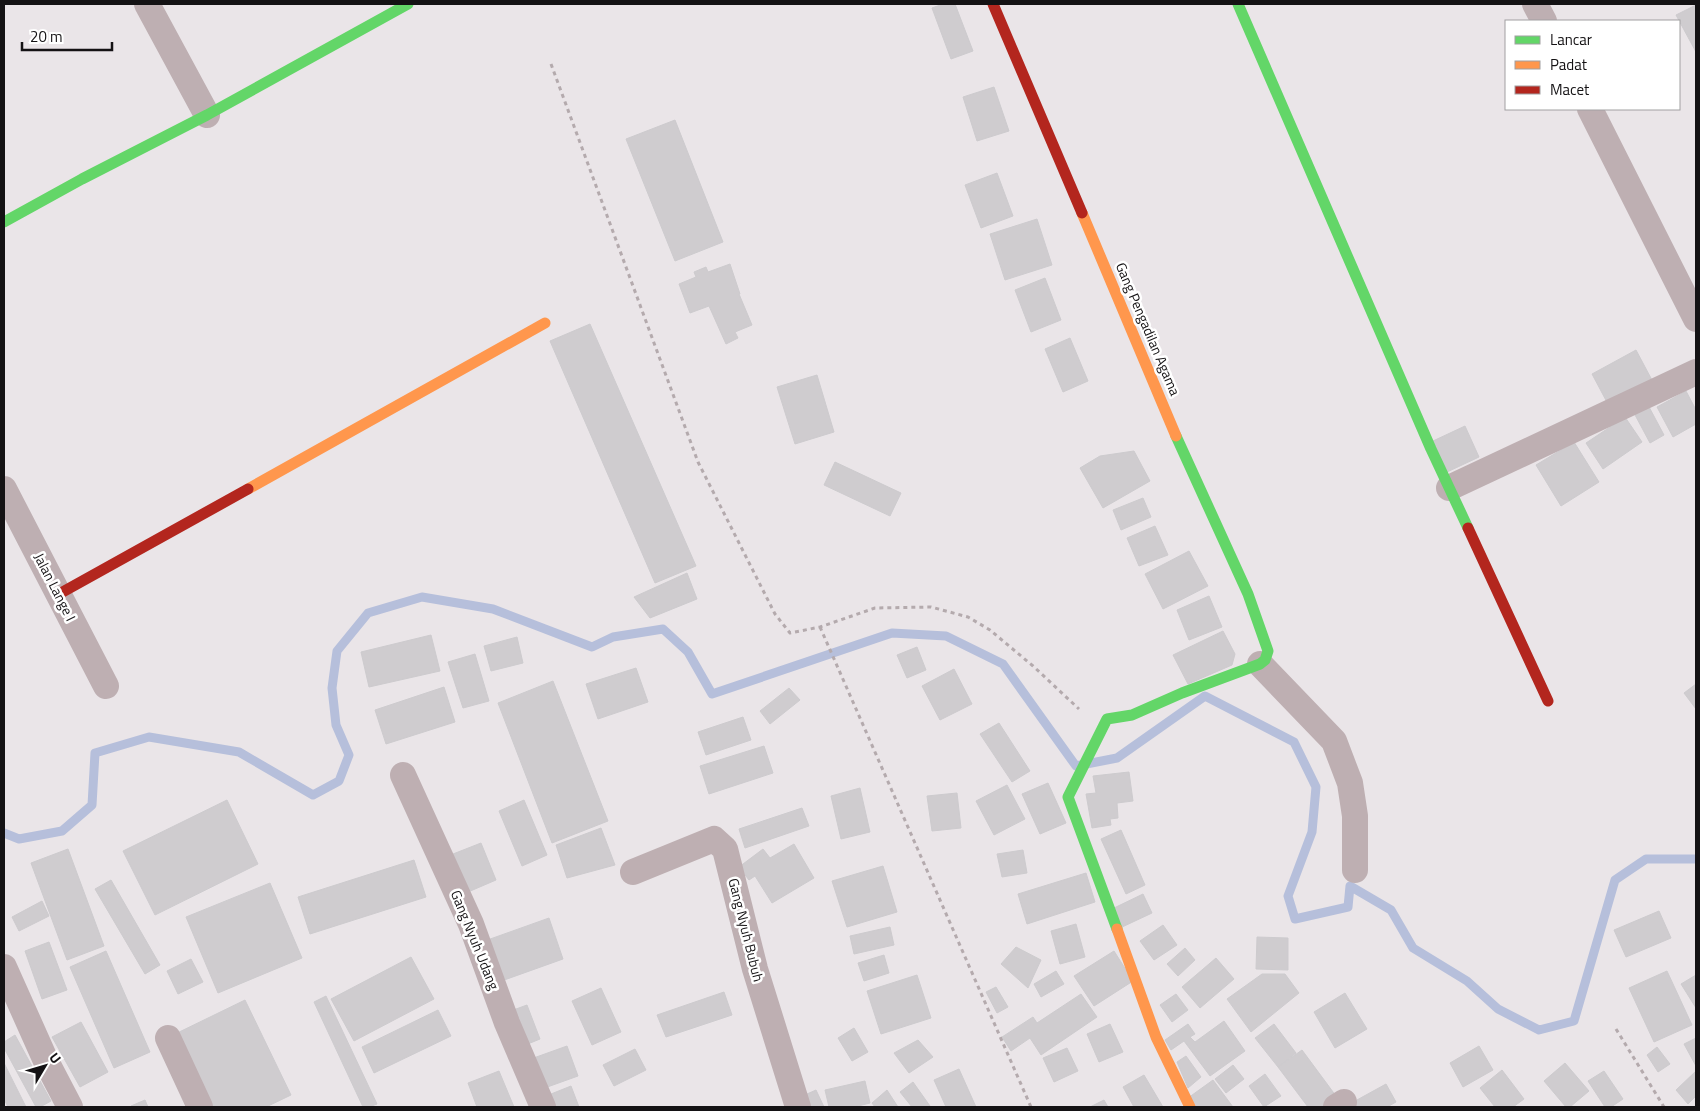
<svg xmlns="http://www.w3.org/2000/svg" width="1700" height="1111" font-family="'Titillium Web',sans-serif">
  <style>
    .lines { fill: none; stroke-linecap: round; stroke-linejoin: round }
    .stream { stroke: #b6bfdb; stroke-width: 9 }
    .building { fill: #cfcccf; stroke: #cdcbce }
    .path { stroke: #b4aaad; stroke-width: 3; stroke-dasharray: 4 4; stroke-linecap: butt }
    .street { stroke: #beafb2; stroke-width: 26 }
    .fast { stroke: #63d668; stroke-width: 11 }
    .slow { stroke: #ff974d; stroke-width: 11 }
    .jam { stroke: #b3261e; stroke-width: 11 }
    .labels { text-anchor: middle; stroke-width: 5; stroke-linejoin: round; paint-order: stroke }
    .street-label { font-size: 14px; fill: #141214; stroke: #fff }
  </style>
  <rect width="100%" height="100%" fill="#eae5e8"/>
  <g class="lines">
    <path class="stream" d="M 4,833 L 19,839 L 62,831 L 92,805 L 95,753 L 149,737 L 239,752 L 313,795 L 339,781 L 349,755 L 336,725 L 332,688 L 337,651 L 368,613 L 422,597 L 493,609 L 592,647 L 613,637 L 663,629 L 688,652 L 712,694 L 892,633 L 946,636 L 1003,664 L 1076,766 L 1117,758 L 1205,696 L 1294,742 L 1316,787 L 1312,832 L 1288,896 L 1295,919 L 1348,907 L 1350,886 L 1391,910 L 1413,948 L 1467,981 L 1498,1009 L 1539,1030 L 1574,1021 L 1615,880 L 1646,859 L 1696,859"/>
  </g>
  <g class="building">
    <path d="M 943,4 L 955,4 L 973,51 L 951,59 L 932,8 Z"/>
    <path d="M 1696,5 L 1696,52 L 1676,15 Z"/>
    <path d="M 994,87 L 1009,131 L 977,141 L 963,97 Z"/>
    <path d="M 675,120 L 723,242 L 675,261 L 626,139 Z"/>
    <path d="M 997,173 L 1013,216 L 981,228 L 965,185 Z"/>
    <path d="M 1037,219 L 1052,265 L 1005,280 L 990,234 Z"/>
    <path d="M 730,264 L 740,294 L 739,294 L 752,325 L 735,332 L 738,338 L 726,344 L 709,306 L 690,313 L 679,284 L 696,277 L 694,272 L 706,267 L 708,272 Z"/>
    <path d="M 1045,278 L 1061,320 L 1031,332 L 1015,290 Z"/>
    <path d="M 590,324 L 696,566 L 655,583 L 550,341 Z"/>
    <path d="M 1070,338 L 1088,381 L 1063,392 L 1045,349 Z"/>
    <path d="M 1636,350 L 1653,382 L 1609,406 L 1592,374 Z"/>
    <path d="M 817,375 L 834,432 L 795,444 L 777,387 Z"/>
    <path d="M 1686,391 L 1696,410 L 1696,424 L 1673,437 L 1657,407 Z"/>
    <path d="M 1648,405 L 1664,435 L 1650,443 L 1634,413 Z"/>
    <path d="M 1625,417 L 1642,442 L 1603,469 L 1586,443 Z"/>
    <path d="M 1465,426 L 1479,457 L 1447,472 L 1433,441 Z"/>
    <path d="M 1574,442 L 1599,482 L 1561,506 L 1536,465 Z"/>
    <path d="M 1134,451 L 1150,481 L 1103,508 L 1080,468 L 1100,456 Z"/>
    <path d="M 835,462 L 901,493 L 890,516 L 824,485 Z"/>
    <path d="M 1143,498 L 1151,517 L 1121,530 L 1113,510 Z"/>
    <path d="M 1155,526 L 1168,555 L 1139,566 L 1127,538 Z"/>
    <path d="M 1189,551 L 1208,586 L 1163,609 L 1145,574 Z"/>
    <path d="M 687,573 L 697,599 L 650,618 L 634,597 Z"/>
    <path d="M 1209,596 L 1222,627 L 1189,640 L 1177,610 Z"/>
    <path d="M 1223,631 L 1235,654 L 1232,665 L 1188,684 L 1173,655 Z"/>
    <path d="M 431,635 L 440,671 L 369,687 L 361,652 Z"/>
    <path d="M 517,637 L 523,663 L 491,671 L 484,646 Z"/>
    <path d="M 917,647 L 926,670 L 907,678 L 897,655 Z"/>
    <path d="M 475,654 L 489,701 L 463,708 L 448,662 Z"/>
    <path d="M 636,668 L 648,702 L 598,719 L 586,684 Z"/>
    <path d="M 954,669 L 972,704 L 940,720 L 922,686 Z"/>
    <path d="M 553,681 L 608,821 L 552,843 L 498,703 Z"/>
    <path d="M 1696,684 L 1696,709 L 1684,693 Z"/>
    <path d="M 444,687 L 455,722 L 386,744 L 375,710 Z"/>
    <path d="M 789,688 L 800,700 L 770,724 L 760,711 Z"/>
    <path d="M 743,717 L 751,740 L 706,755 L 698,732 Z"/>
    <path d="M 999,723 L 1030,771 L 1012,782 L 980,734 Z"/>
    <path d="M 764,746 L 773,773 L 709,794 L 700,766 Z"/>
    <path d="M 1129,772 L 1133,801 L 1117,803 L 1118,818 L 1110,819 L 1111,825 L 1092,828 L 1086,794 L 1096,793 L 1093,776 Z"/>
    <path d="M 1048,783 L 1066,823 L 1040,834 L 1022,794 Z"/>
    <path d="M 1007,785 L 1025,819 L 994,835 L 976,801 Z"/>
    <path d="M 860,788 L 870,832 L 841,839 L 831,796 Z"/>
    <path d="M 957,793 L 961,828 L 932,831 L 927,796 Z"/>
    <path d="M 227,800 L 258,864 L 155,915 L 123,851 Z"/>
    <path d="M 524,800 L 547,855 L 522,866 L 499,811 Z"/>
    <path d="M 802,808 L 809,826 L 745,848 L 739,829 Z"/>
    <path d="M 601,828 L 615,865 L 567,878 L 556,845 Z"/>
    <path d="M 1121,830 L 1145,885 L 1126,894 L 1101,839 Z"/>
    <path d="M 481,843 L 496,880 L 468,892 L 453,854 Z"/>
    <path d="M 794,844 L 814,878 L 772,903 L 755,876 L 749,880 L 739,867 L 763,849 L 770,858 Z"/>
    <path d="M 68,849 L 104,946 L 67,960 L 31,863 Z"/>
    <path d="M 1023,850 L 1027,873 L 1002,877 L 997,854 Z"/>
    <path d="M 414,860 L 426,897 L 310,934 L 298,897 Z"/>
    <path d="M 883,866 L 897,912 L 847,927 L 832,881 Z"/>
    <path d="M 1086,873 L 1095,902 L 1027,924 L 1018,894 Z"/>
    <path d="M 111,880 L 160,965 L 145,974 L 95,889 Z"/>
    <path d="M 270,883 L 302,958 L 218,993 L 186,917 Z"/>
    <path d="M 1143,894 L 1152,913 L 1120,928 L 1112,909 Z"/>
    <path d="M 42,901 L 49,916 L 19,931 L 12,917 Z"/>
    <path d="M 1659,911 L 1671,938 L 1626,957 L 1614,930 Z"/>
    <path d="M 549,918 L 563,959 L 493,984 L 479,943 Z"/>
    <path d="M 1076,924 L 1085,957 L 1060,964 L 1051,931 Z"/>
    <path d="M 1163,925 L 1177,945 L 1154,960 L 1140,941 Z"/>
    <path d="M 890,927 L 894,945 L 854,954 L 850,936 Z"/>
    <path d="M 1257,937 L 1288,938 L 1288,970 L 1256,969 Z"/>
    <path d="M 49,942 L 67,990 L 42,999 L 25,951 Z"/>
    <path d="M 1016,947 L 1041,960 L 1028,988 L 1001,964 Z"/>
    <path d="M 1185,948 L 1195,960 L 1178,976 L 1167,964 Z"/>
    <path d="M 106,951 L 150,1052 L 114,1068 L 70,967 Z"/>
    <path d="M 1114,951 L 1133,981 L 1094,1006 L 1074,976 Z"/>
    <path d="M 884,955 L 889,973 L 864,981 L 858,963 Z"/>
    <path d="M 411,957 L 434,999 L 354,1041 L 331,999 Z"/>
    <path d="M 1216,958 L 1234,979 L 1200,1008 L 1182,987 Z"/>
    <path d="M 191,959 L 203,982 L 178,994 L 167,971 Z"/>
    <path d="M 1056,971 L 1064,984 L 1041,997 L 1034,984 Z"/>
    <path d="M 1667,971 L 1692,1025 L 1654,1042 L 1629,988 Z"/>
    <path d="M 1262,974 L 1285,974 L 1299,993 L 1251,1032 L 1227,999 Z"/>
    <path d="M 917,975 L 931,1018 L 881,1034 L 867,991 Z"/>
    <path d="M 1696,975 L 1696,1008 L 1681,984 Z"/>
    <path d="M 996,987 L 1008,1007 L 997,1013 L 986,992 Z"/>
    <path d="M 601,988 L 621,1032 L 592,1045 L 572,1001 Z"/>
    <path d="M 724,992 L 732,1015 L 666,1037 L 657,1015 Z"/>
    <path d="M 1345,993 L 1367,1029 L 1335,1048 L 1314,1012 Z"/>
    <path d="M 1081,994 L 1097,1017 L 1041,1055 L 1030,1038 L 1011,1051 L 1002,1037 L 1033,1017 L 1037,1023 Z"/>
    <path d="M 1176,994 L 1188,1010 L 1172,1022 L 1160,1005 Z"/>
    <path d="M 326,996 L 377,1104 L 369,1107 L 363,1107 L 314,1002 Z"/>
    <path d="M 245,1000 L 291,1095 L 266,1107 L 206,1107 L 171,1036 Z"/>
    <path d="M 527,1005 L 540,1039 L 518,1048 L 505,1013 Z"/>
    <path d="M 438,1010 L 451,1036 L 374,1073 L 362,1047 Z"/>
    <path d="M 1224,1021 L 1245,1051 L 1210,1076 L 1184,1041 L 1171,1050 L 1165,1040 L 1188,1024 L 1195,1034 L 1190,1037 L 1195,1042 Z"/>
    <path d="M 81,1022 L 108,1072 L 80,1087 L 52,1037 Z"/>
    <path d="M 1110,1024 L 1123,1052 L 1099,1062 L 1087,1034 Z"/>
    <path d="M 1274,1024 L 1296,1053 L 1278,1067 L 1255,1038 Z"/>
    <path d="M 854,1028 L 868,1052 L 852,1061 L 838,1038 Z"/>
    <path d="M 15,1035 L 51,1101 L 40,1107 L 36,1107 L 4,1048 L 4,1042 Z"/>
    <path d="M 1696,1038 L 1696,1066 L 1684,1044 Z"/>
    <path d="M 918,1040 L 933,1057 L 909,1073 L 894,1053 Z"/>
    <path d="M 567,1046 L 578,1076 L 539,1090 L 528,1060 Z"/>
    <path d="M 1479,1046 L 1493,1070 L 1463,1087 L 1450,1063 Z"/>
    <path d="M 1657,1047 L 1670,1064 L 1658,1072 L 1647,1055 Z"/>
    <path d="M 1067,1048 L 1078,1071 L 1054,1082 L 1043,1058 Z"/>
    <path d="M 635,1049 L 646,1070 L 614,1086 L 603,1065 Z"/>
    <path d="M 1302,1050 L 1336,1096 L 1321,1107 L 1308,1107 L 1278,1067 Z"/>
    <path d="M 1186,1056 L 1201,1077 L 1188,1088 L 1177,1062 Z"/>
    <path d="M 4,1063 L 26,1107 L 8,1107 L 4,1099 Z"/>
    <path d="M 1565,1063 L 1589,1091 L 1570,1107 L 1566,1107 L 1544,1081 Z"/>
    <path d="M 1233,1065 L 1244,1079 L 1226,1093 L 1215,1079 Z"/>
    <path d="M 959,1069 L 976,1107 L 946,1107 L 934,1080 Z"/>
    <path d="M 1502,1070 L 1524,1099 L 1513,1107 L 1495,1107 L 1480,1088 Z"/>
    <path d="M 499,1071 L 514,1107 L 477,1107 L 468,1083 Z"/>
    <path d="M 1604,1071 L 1623,1099 L 1611,1107 L 1605,1107 L 1588,1081 Z"/>
    <path d="M 1696,1071 L 1696,1096 L 1688,1104 L 1676,1090 Z"/>
    <path d="M 1265,1074 L 1281,1096 L 1264,1107 L 1249,1086 Z"/>
    <path d="M 1144,1075 L 1163,1107 L 1134,1107 L 1123,1087 Z"/>
    <path d="M 1213,1080 L 1233,1107 L 1195,1107 L 1188,1098 Z"/>
    <path d="M 865,1081 L 870,1103 L 854,1107 L 829,1107 L 825,1090 Z"/>
    <path d="M 913,1082 L 930,1106 L 928,1107 L 912,1107 L 900,1092 Z"/>
    <path d="M 1386,1084 L 1396,1102 L 1387,1107 L 1347,1107 L 1346,1106 Z"/>
    <path d="M 571,1086 L 579,1107 L 545,1107 L 541,1098 Z"/>
    <path d="M 816,1090 L 824,1107 L 802,1107 L 798,1098 Z"/>
    <path d="M 887,1090 L 898,1107 L 875,1107 L 872,1103 Z"/>
    <path d="M 145,1100 L 148,1107 L 132,1107 L 131,1106 Z"/>
    <path d="M 1104,1100 L 1108,1107 L 1090,1107 Z"/>
  </g>
  <g class="lines">
    <g class="path">
      <path d="M 551,64 L 698,462 L 775,614 L 790,633 L 820,627 L 875,608 L 931,607 L 968,617 L 990,630 L 1033,666 L 1079,709"/>
      <path d="M 820,627 L 1031,1107"/>
      <path d="M 1616,1029 L 1664,1107"/>
    </g>
    <g class="street">
      <path d="M 147,4 L 207,115"/>
      <path d="M 1535,4 L 1544,21"/>
      <path d="M 1590,109 L 1696,319"/>
      <path d="M 1449,488 L 1696,372"/>
      <path d="M 4,489 L 106,686"/>
      <path d="M 1260,664 L 1334,741 L 1350,783 L 1355,816 L 1355,870"/>
      <path d="M 403,775 L 471,924 L 507,1023 L 543,1107"/>
      <path d="M 633,872 L 714,839 L 725,849 L 755,969 L 798,1107"/>
      <path d="M 4,967 L 46,1061 L 70,1107"/>
      <path d="M 168,1038 L 200,1107"/>
      <path d="M 1336,1107 L 1344,1102"/>
    </g>
    <g class="fast">
      <path d="M 1238,4 L 1431,449 L 1468,528"/>
      <path d="M 4,222 L 82,179 L 207,115 L 408,4"/>
      <path d="M 1117,929 L 1068,797 L 1107,719 L 1132,715 L 1182,693 L 1260,664 L 1265,660 L 1268,651 L 1248,594 L 1176,436"/>
    </g>
    <g class="slow">
      <path d="M 1082,213 L 1176,436"/>
      <path d="M 248,489 L 545,323"/>
      <path d="M 1117,929 L 1156,1037 L 1190,1107"/>
    </g>
    <g class="jam">
      <path d="M 993,4 L 1082,213"/>
      <path d="M 1468,528 L 1548,701"/>
      <path d="M 59,594 L 248,489"/>
    </g>
  </g>
  <g class="labels">
    <g class="street-label">
      <text transform="translate(1148 329) rotate(67)" y="5">Gang Pengadilan Agama</text>
      <text transform="translate(55 587) rotate(63)" y="5">Jalan Lange I</text>
      <text transform="translate(746 930) rotate(76)" y="5">Gang Nyuh Bubuh</text>
      <text transform="translate(475 940) rotate(68)" y="5">Gang Nyuh Udang</text>
    </g>
  </g>
  <rect width="1700" height="1111" fill="none" stroke="#141214" stroke-width="10"/>
  <rect x="1505" y="20" width="175" height="90" fill="#ffffff" stroke="#a1a0a1"/>
  <rect x="1515" y="36" width="25" height="8" fill="#63d668" stroke="#a1a0a1"/>
  <text x="1550" y="45" font-size="15" fill="#141214">Lancar</text>
  <rect x="1515" y="61" width="25" height="8" fill="#ff974d" stroke="#a1a0a1"/>
  <text x="1550" y="70" font-size="15" fill="#141214">Padat</text>
  <rect x="1515" y="86" width="25" height="8" fill="#b3261e" stroke="#a1a0a1"/>
  <text x="1550" y="95" font-size="15" fill="#141214">Macet</text>
  <g transform="translate(45 1066) rotate(52)" stroke="#ffffff" stroke-width="4" paint-order="stroke">
  <path d="M0-4L9 19L0 12L-9 19Z" fill="#141214"/>
  <text y="-8" font-size="14" font-weight="bold" text-anchor="middle" fill="#141214">U</text>
  </g>
  <path d="M22 42v8h90v-8" fill="none" stroke="#141214" stroke-width="2.5"/>
  <text x="30" y="42" font-size="15" fill="#141214" stroke="#ffffff" stroke-width="4" paint-order="stroke">20 m</text>
</svg>
